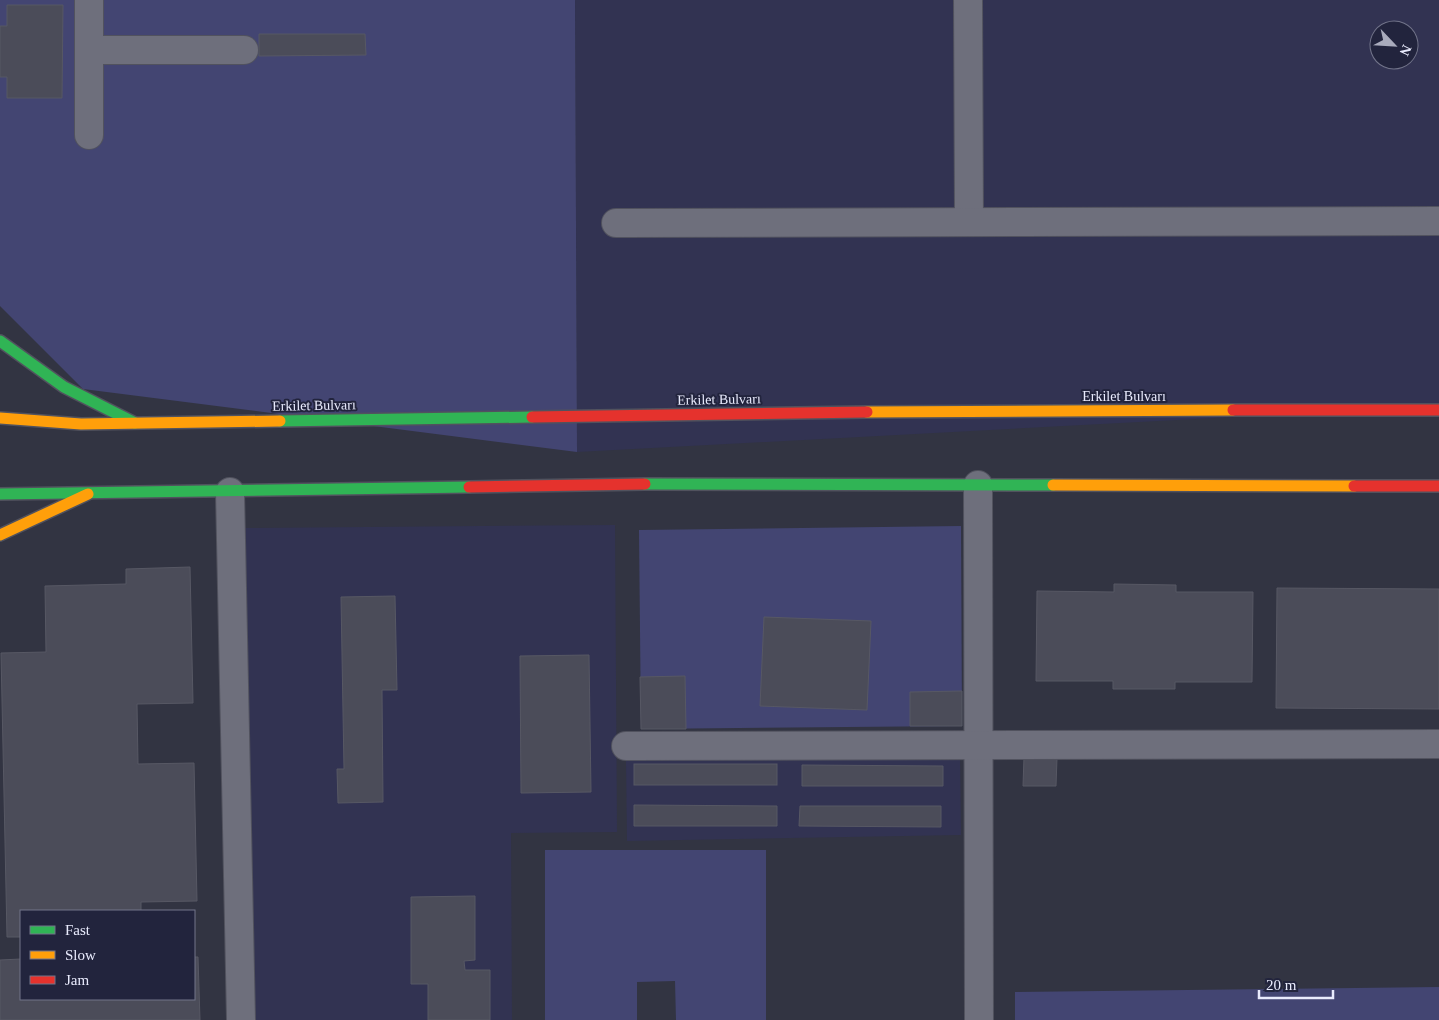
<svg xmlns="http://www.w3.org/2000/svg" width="1439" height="1020" font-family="Georgia,serif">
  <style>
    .built { fill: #323352; fill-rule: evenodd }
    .green { fill: #434572 }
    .building { fill: #4b4c59; stroke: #575864 }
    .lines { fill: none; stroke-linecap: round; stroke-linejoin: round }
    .street-casing { stroke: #51525e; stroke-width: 30 }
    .fast-casing { stroke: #51525e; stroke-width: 14 }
    .slow-casing { stroke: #51525e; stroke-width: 14 }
    .jam-casing { stroke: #51525e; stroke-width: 14 }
    .street { stroke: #6e6f7c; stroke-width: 28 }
    .fast { stroke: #30b455; stroke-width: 11 }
    .slow { stroke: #ff9f0a; stroke-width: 11 }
    .jam { stroke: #e5322d; stroke-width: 11 }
    .labels { text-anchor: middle; stroke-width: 4; stroke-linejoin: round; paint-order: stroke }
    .street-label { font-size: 14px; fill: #e9ebfd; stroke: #22243d }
  </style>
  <rect width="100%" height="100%" fill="#323442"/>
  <g class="built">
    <path d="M 575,0 L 1439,0 L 1439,406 L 577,452 ZM 1379,30 L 1409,30 L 1409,60 L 1379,60 Z"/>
    <path d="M 615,525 L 617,832 L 511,833 L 512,1020 L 249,1020 L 242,528 Z"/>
    <path d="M 960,754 L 961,835 L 627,841 L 626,759 Z"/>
  </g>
  <g class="green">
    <path d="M 0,0 L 575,0 L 577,452 L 83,389 L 0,306 Z"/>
    <path d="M 961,526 L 962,726 L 641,729 L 639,530 Z"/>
    <path d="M 545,850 L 766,850 L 766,1020 L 676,1020 L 675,981 L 637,982 L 637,1020 L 545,1020 Z"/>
    <path d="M 1439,987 L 1439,1020 L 1015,1020 L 1015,992 Z"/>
  </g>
  <g class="building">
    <path d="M 7,5 L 63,5 L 62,98 L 7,98 L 7,77 L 0,77 L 0,26 L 7,26 Z"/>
    <path d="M 259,34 L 365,34 L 366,55 L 259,56 Z"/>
    <path d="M 190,567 L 193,703 L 137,704 L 138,764 L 194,763 L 197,901 L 141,902 L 141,911 L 21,911 L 21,937 L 7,937 L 1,653 L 46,652 L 45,586 L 126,584 L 126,569 Z"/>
    <path d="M 1114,584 L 1176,585 L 1176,592 L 1253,592 L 1252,682 L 1175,682 L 1175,689 L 1113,689 L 1113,681 L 1036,681 L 1037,591 L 1114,592 Z"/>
    <path d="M 1277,588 L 1439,589 L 1439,709 L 1276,708 Z"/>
    <path d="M 395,596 L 397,690 L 382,690 L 383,802 L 338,803 L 337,769 L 344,769 L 341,597 Z"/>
    <path d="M 764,617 L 871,621 L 867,710 L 760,706 Z"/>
    <path d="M 589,655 L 591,792 L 521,793 L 520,656 Z"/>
    <path d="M 685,676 L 686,729 L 641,729 L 640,677 Z"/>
    <path d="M 962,691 L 962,726 L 910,726 L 910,692 Z"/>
    <path d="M 1024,757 L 1057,758 L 1056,786 L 1023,786 Z"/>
    <rect x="634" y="764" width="143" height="21"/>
    <path d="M 802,765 L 943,766 L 943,786 L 802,786 Z"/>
    <path d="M 634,805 L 777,806 L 777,826 L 634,826 Z"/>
    <path d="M 800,806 L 941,806 L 941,827 L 799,826 Z"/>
    <path d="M 475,896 L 475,960 L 464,961 L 465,970 L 490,970 L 490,1020 L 428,1020 L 428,984 L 411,984 L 411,897 Z"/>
    <path d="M 194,957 L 198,957 L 200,1020 L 0,1020 L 0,960 L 21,959 L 21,999 L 194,999 Z"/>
  </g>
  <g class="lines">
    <g class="street-casing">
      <g id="street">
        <path d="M 968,0 L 969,222"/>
        <path d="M 89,50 L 244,50"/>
        <path d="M 89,135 L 89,0"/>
        <path d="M 616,223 L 1439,221"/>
        <path d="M 978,485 L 979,1020"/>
        <path d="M 230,492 L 241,1020"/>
        <path d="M 626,746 L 1439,744"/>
      </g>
    </g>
    <g class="fast-casing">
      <g id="fast">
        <path d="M 0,341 L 64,387 L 135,423"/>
        <path d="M 280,421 L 532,417"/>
        <path d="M 645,484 L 1053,485"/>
        <path d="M 0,494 L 469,487"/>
      </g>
    </g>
    <g class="slow-casing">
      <g id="slow">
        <path d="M 867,412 L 1233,410"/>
        <path d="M 0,418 L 81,424 L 280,421"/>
        <path d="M 1053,485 L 1354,486"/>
        <path d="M 0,535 L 88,494"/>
      </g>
    </g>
    <g class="jam-casing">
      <g id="jam">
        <path d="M 1233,410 L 1439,410"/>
        <path d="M 532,417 L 867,412"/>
        <path d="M 1354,486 L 1439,486"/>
        <path d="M 469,487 L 645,484"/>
      </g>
    </g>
    <use href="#street" class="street"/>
    <use href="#fast" class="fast"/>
    <use href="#slow" class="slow"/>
    <use href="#jam" class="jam"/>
  </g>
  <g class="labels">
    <g class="street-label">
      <text x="1124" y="401">Erkilet Bulvarı</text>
      <text transform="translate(719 399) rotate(-1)" y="5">Erkilet Bulvarı</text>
      <text transform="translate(314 405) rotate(-1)" y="5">Erkilet Bulvarı</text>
    </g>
  </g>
  <rect x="20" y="910" width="175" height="90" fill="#22243d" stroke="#72748a"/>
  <rect x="30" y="926" width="25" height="8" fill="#30b455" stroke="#72748a"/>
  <text x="65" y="935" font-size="15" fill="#e9ebfd">Fast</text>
  <rect x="30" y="951" width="25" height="8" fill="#ff9f0a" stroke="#72748a"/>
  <text x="65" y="960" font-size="15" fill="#e9ebfd">Slow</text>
  <rect x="30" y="976" width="25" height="8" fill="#e5322d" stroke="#72748a"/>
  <text x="65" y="985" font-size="15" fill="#e9ebfd">Jam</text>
  <g transform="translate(1394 45) rotate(115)"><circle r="24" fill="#22243d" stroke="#72748a"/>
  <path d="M0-4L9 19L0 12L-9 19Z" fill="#a9abbc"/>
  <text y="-8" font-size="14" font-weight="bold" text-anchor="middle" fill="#e9ebfd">N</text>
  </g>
  <path d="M1259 990v8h74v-8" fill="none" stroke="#e9ebfd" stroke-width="2.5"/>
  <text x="1266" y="990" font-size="15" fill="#e9ebfd" stroke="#22243d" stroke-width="4" paint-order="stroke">20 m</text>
</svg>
